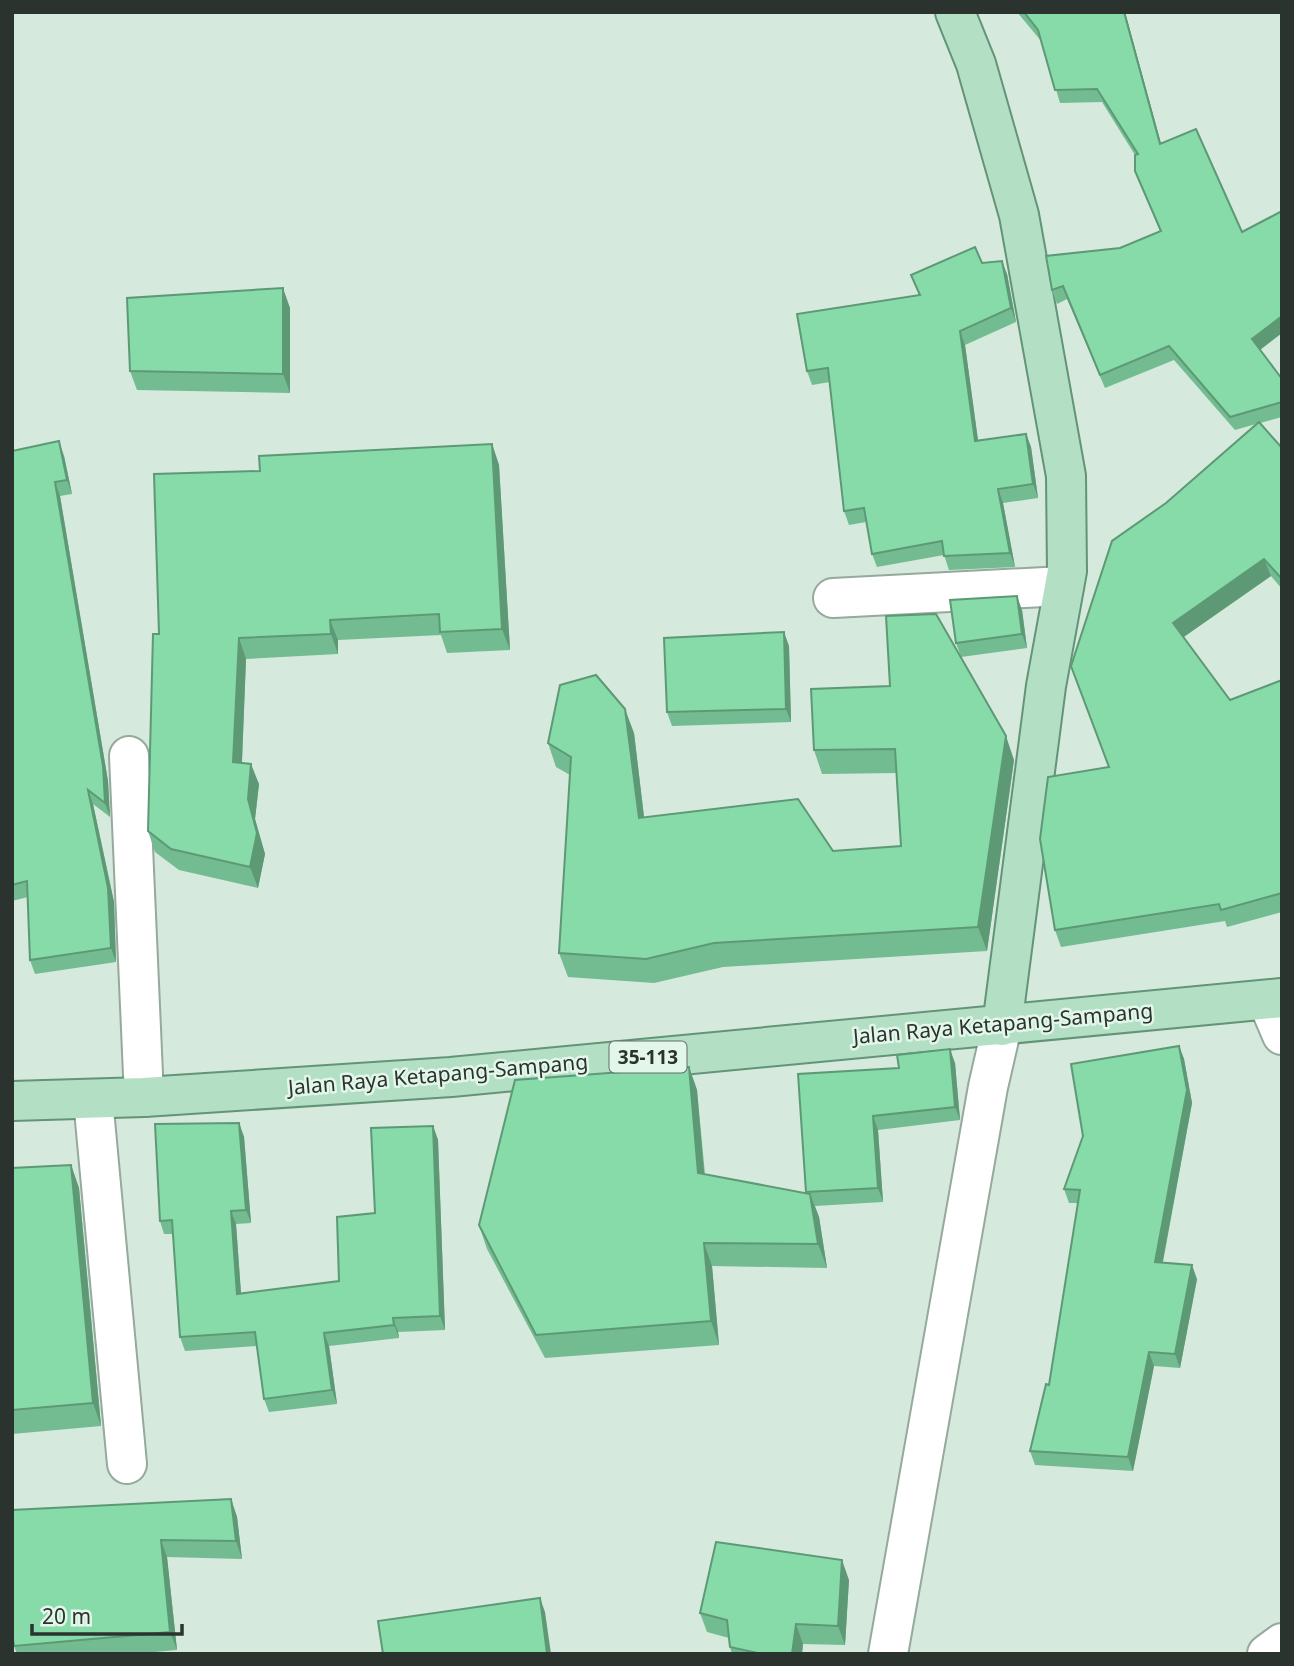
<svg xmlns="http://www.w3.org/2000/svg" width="1294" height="1666" font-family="'Noto Sans',sans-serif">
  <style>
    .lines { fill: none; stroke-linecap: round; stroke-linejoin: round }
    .minor-casing { stroke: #95a99c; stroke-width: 42 }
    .major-casing { stroke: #639477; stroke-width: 42 }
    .minor { stroke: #fff; stroke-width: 38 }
    .major { stroke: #b3dfc5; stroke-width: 38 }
    .wall { fill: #73bc91 }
    .shaded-wall { fill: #5e9976 }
    .building { fill: #86dba9; stroke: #5e9976; stroke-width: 2 }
    .labels { text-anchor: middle; stroke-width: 5; stroke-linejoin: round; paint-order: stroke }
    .shield { fill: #e2f6e9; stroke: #626e66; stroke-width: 2 }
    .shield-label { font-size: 19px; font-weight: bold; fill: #2b332e }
    .street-label { font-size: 21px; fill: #2b332e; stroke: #e2f6e9 }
  </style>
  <rect width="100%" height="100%" fill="#d5e9dc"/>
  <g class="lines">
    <g class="minor-casing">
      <g id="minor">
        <path d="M 833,598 L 1064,586"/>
        <path d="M 129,756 L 144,1097"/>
        <path d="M 1267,1000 L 1282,1035"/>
        <path d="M 93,1099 L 127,1464"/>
        <path d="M 888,1654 L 988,1087 L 1002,1026"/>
        <path d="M 1267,1654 L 1282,1643"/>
      </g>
    </g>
    <g class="major-casing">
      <g id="major">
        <path d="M 955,12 L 976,64 L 1019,215 L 1066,476 L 1067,571 L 1046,686 L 1002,1026"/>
        <path d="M 12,1101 L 144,1097 L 451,1077 L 1282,998"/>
      </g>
    </g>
    <use href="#minor" class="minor"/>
    <use href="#major" class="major"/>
  </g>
  <g class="wall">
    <path d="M 1017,12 L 1125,12 L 1161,144 L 1242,232 L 1282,211 L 1282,333 L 1260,350 L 1282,379 L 1282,417 L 1260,423 L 1282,448 L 1282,589 L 1271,576 L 1184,637 L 1230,700 L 1282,680 L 1282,912 L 1227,927 L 1225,921 L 1061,947 L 1055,930 L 1109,767 L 1166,503 L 1256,424 L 1235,430 L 1174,360 L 1105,388 L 1067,299 L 1057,304 L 1052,290 L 1120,248 L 1160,231 L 1135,171 L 1135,155 L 1102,102 L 1060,103 L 1042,42 Z"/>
    <path d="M 982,263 L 1007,274 L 1016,322 L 965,345 L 978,440 L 1026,434 L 1031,447 L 1038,498 L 1003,503 L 1015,567 L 949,570 L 944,555 L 877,567 L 872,554 L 866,522 L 849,525 L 844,511 L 830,382 L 812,385 L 807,371 L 919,295 L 911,275 Z"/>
    <path d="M 290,308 L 290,393 L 137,390 L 130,371 Z"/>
    <path d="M 492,444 L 499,465 L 510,650 L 447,653 L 441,635 L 338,640 L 338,654 L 246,659 L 242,763 L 259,784 L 255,819 L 265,854 L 258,888 L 179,870 L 155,852 L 148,831 L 159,634 L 260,471 Z"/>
    <path d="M 12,451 L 64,456 L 72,494 L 60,496 L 108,781 L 110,817 L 93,804 L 114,902 L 116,962 L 35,974 L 30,960 L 28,897 L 12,901 Z"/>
    <path d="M 1022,610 L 1027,648 L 961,657 L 956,643 Z"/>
    <path d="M 789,646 L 791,722 L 672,726 L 667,712 Z"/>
    <path d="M 811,689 L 1014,760 L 987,951 L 723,967 L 654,983 L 568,977 L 559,953 L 570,775 L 556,767 L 548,743 L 634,733 L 644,817 L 833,851 L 901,846 L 896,773 L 822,774 L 814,750 Z"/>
    <path d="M 1179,1046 L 1184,1059 L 1192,1103 L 1163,1262 L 1197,1279 L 1180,1368 L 1154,1366 L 1133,1471 L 1035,1465 L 1030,1451 L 1049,1385 L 1078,1203 L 1069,1203 L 1064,1189 Z"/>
    <path d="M 955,1063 L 960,1120 L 878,1130 L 883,1202 L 815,1206 L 819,1217 L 827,1268 L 712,1266 L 719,1345 L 545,1358 L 487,1249 L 479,1225 L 689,1067 L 697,1090 L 705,1174 L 806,1193 L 899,1068 Z"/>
    <path d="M 239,1123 L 244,1137 L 251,1223 L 236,1224 L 241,1294 L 339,1281 L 375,1213 L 433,1126 L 438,1140 L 445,1330 L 398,1332 L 399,1338 L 329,1346 L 337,1404 L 269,1412 L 264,1399 L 257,1346 L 185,1351 L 180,1337 L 173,1234 L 164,1234 L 160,1221 Z"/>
    <path d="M 71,1165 L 79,1188 L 101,1426 L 12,1434 L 12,1168 Z"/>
    <path d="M 231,1499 L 237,1517 L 242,1559 L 167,1557 L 177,1650 L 132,1654 L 17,1654 L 14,1646 L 12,1510 Z"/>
    <path d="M 849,1580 L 845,1645 L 803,1644 L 802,1654 L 732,1654 L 730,1647 L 729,1638 L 707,1632 L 700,1613 Z"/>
  </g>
  <g class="shaded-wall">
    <path d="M 1124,12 L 1125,12 L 1165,158 L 1160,144 Z"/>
    <path d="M 1002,261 L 1007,274 L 1016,322 L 1011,308 Z"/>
    <path d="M 283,288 L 290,308 L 290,393 L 283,374 Z"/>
    <path d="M 1282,316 L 1282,333 L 1257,352 L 1252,339 Z"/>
    <path d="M 960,331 L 965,345 L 980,455 L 975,441 Z"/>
    <path d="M 1026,434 L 1031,447 L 1038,498 L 1033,484 Z"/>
    <path d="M 59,441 L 64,456 L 72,494 L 67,480 Z"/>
    <path d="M 492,444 L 499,465 L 510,650 L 502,629 Z"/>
    <path d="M 55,482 L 60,496 L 108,781 L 110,817 L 105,803 Z"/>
    <path d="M 998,489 L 1003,503 L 1015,567 L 1010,553 Z"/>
    <path d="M 1264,559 L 1271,576 L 1179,640 L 1173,623 Z"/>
    <path d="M 1017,596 L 1022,610 L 1027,648 L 1022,634 Z"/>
    <path d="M 330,620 L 338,640 L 338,654 L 331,634 Z"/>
    <path d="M 784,632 L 789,646 L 791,722 L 786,709 Z"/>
    <path d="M 239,638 L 246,659 L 241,783 L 233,762 Z"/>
    <path d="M 625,709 L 634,733 L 647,842 L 639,818 Z"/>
    <path d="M 1006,736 L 1014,760 L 987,951 L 978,927 Z"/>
    <path d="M 251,764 L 259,784 L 255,819 L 265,854 L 258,888 L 250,867 L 248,799 Z"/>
    <path d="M 88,790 L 93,804 L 114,902 L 116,962 L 111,948 Z"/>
    <path d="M 1179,1046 L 1184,1059 L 1192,1103 L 1160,1276 L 1155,1262 Z"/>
    <path d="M 950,1049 L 955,1063 L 960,1120 L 955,1107 Z"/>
    <path d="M 689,1067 L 697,1090 L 706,1196 L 698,1173 Z"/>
    <path d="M 873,1116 L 878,1130 L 883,1202 L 878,1188 Z"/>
    <path d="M 239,1123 L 244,1137 L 251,1223 L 246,1210 Z"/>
    <path d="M 433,1126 L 438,1140 L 445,1330 L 440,1316 Z"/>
    <path d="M 71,1165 L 79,1188 L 101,1426 L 93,1403 Z"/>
    <path d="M 810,1194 L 819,1217 L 827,1268 L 818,1244 Z"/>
    <path d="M 231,1211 L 236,1224 L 242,1307 L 237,1294 Z"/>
    <path d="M 704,1243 L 712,1266 L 719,1345 L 711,1321 Z"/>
    <path d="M 1192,1265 L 1197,1279 L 1180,1368 L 1175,1354 Z"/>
    <path d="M 393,1318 L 398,1332 L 399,1338 L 394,1325 Z"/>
    <path d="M 324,1333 L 329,1346 L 337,1404 L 332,1390 Z"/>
    <path d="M 1149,1352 L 1154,1366 L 1133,1471 L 1128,1457 Z"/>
    <path d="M 231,1499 L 237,1517 L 242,1559 L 236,1541 Z"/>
    <path d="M 161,1540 L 167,1557 L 177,1650 L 170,1632 Z"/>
    <path d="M 842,1560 L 849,1580 L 845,1645 L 838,1626 Z"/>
    <path d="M 540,1598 L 545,1612 L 551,1654 L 547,1654 Z"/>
    <path d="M 796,1624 L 803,1644 L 802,1654 L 792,1654 Z"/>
  </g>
  <g class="building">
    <path d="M 1024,12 L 1124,12 L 1160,144 L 1196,129 L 1242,232 L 1282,211 L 1282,316 L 1252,339 L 1282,379 L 1282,402 L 1230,417 L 1169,346 L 1100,375 L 1063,286 L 1052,290 L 1046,256 L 1120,248 L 1161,231 L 1135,171 L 1135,155 L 1138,154 L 1097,89 L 1055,90 L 1038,30 Z"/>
    <path d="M 975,247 L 982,263 L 1002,261 L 1011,308 L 960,331 L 975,441 L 1026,434 L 1033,484 L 998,489 L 1010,553 L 944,556 L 942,541 L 872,554 L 864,508 L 844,511 L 828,368 L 807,371 L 797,314 L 920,295 L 911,275 Z"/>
    <path d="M 283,288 L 283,374 L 130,371 L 127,298 Z"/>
    <path d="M 1259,422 L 1282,448 L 1282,579 L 1264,559 L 1173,623 L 1230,700 L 1282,680 L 1282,893 L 1221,910 L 1219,904 L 1055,930 L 1040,839 L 1048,777 L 1109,767 L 1071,666 L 1112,541 L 1166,503 Z"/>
    <path d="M 59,441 L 67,480 L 55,482 L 103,766 L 105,803 L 88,790 L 108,888 L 111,948 L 30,960 L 27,881 L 12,885 L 12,451 Z"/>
    <path d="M 492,444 L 502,629 L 440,632 L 439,614 L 330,620 L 331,634 L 239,638 L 233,762 L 251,764 L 248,799 L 257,833 L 250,867 L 171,849 L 148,831 L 153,634 L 159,634 L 154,474 L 260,471 L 259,456 Z"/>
    <path d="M 1017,596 L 1022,634 L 956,643 L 950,600 Z"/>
    <path d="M 936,614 L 1006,736 L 978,927 L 714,943 L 646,959 L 559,953 L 571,757 L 548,743 L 560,685 L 596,675 L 625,709 L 639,818 L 798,799 L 833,851 L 901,846 L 895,749 L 814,750 L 811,689 L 890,686 L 886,616 Z"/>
    <path d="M 784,632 L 786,709 L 667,712 L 664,638 Z"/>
    <path d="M 1179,1046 L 1187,1090 L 1155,1262 L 1192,1265 L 1175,1354 L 1149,1352 L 1128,1457 L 1030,1451 L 1046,1384 L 1049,1385 L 1080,1190 L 1064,1189 L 1083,1136 L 1071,1064 Z"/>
    <path d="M 950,1049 L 955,1107 L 873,1116 L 878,1188 L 806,1192 L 798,1074 L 899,1068 L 897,1055 Z"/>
    <path d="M 689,1067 L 698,1173 L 810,1194 L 818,1244 L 704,1243 L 711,1321 L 536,1335 L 479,1225 L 515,1080 Z"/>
    <path d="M 239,1123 L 246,1210 L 231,1211 L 237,1294 L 339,1281 L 337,1217 L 375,1213 L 371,1128 L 433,1126 L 440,1316 L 393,1318 L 394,1325 L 324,1333 L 332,1390 L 264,1399 L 255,1332 L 180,1337 L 172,1220 L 160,1221 L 155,1124 Z"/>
    <path d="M 71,1165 L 93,1403 L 12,1410 L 12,1168 Z"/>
    <path d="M 231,1499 L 236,1541 L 161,1540 L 170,1632 L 14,1646 L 12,1634 L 12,1510 Z"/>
    <path d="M 716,1542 L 842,1560 L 838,1626 L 796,1624 L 792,1654 L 762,1654 L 730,1647 L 727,1620 L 700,1613 Z"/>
    <path d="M 540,1598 L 547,1654 L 383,1654 L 378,1621 Z"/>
  </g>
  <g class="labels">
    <rect class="shield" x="609.5" y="1041.5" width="77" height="31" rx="5"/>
    <g class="shield-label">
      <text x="648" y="1064">35-113</text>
    </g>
    <g class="street-label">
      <text transform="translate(1003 1024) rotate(-5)" y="7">Jalan Raya Ketapang-Sampang</text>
      <text transform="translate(438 1075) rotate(-5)" y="7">Jalan Raya Ketapang-Sampang</text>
    </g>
  </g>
  <rect width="1294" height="1666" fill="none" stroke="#2b332e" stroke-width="28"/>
  <path d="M32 1624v10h150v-10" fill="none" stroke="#2b332e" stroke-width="3.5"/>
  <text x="42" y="1624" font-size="21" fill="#2b332e" stroke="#e2f6e9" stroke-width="5" paint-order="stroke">20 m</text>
</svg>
